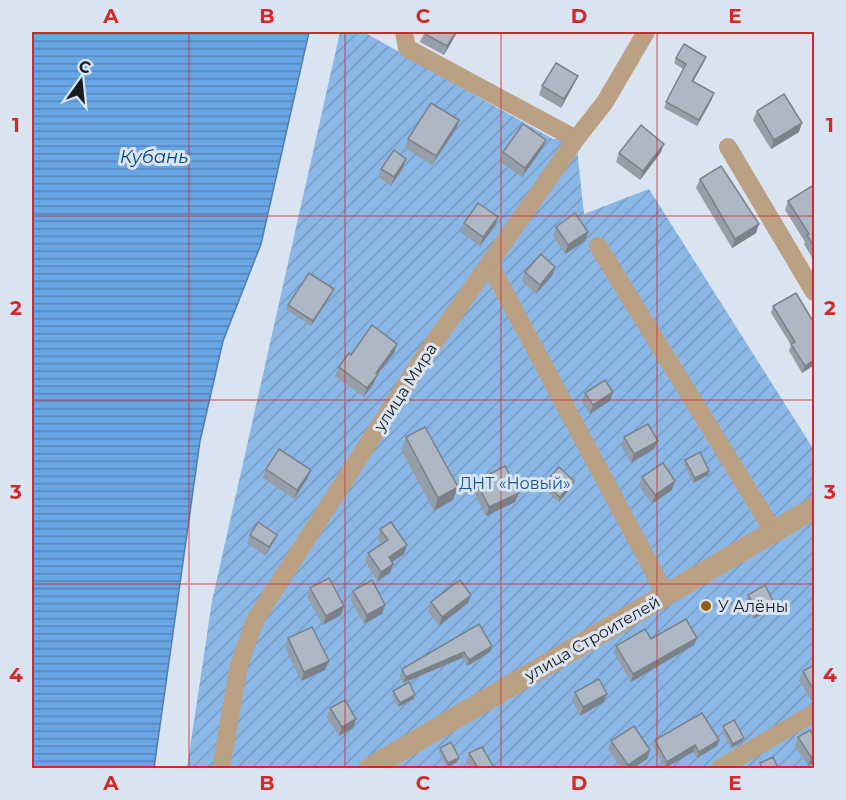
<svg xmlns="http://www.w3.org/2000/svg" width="846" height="800" font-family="Montserrat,sans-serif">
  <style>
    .garden { fill: url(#garden-furrows) }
    .water { fill: url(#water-rules); stroke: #517cab; stroke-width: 1.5 }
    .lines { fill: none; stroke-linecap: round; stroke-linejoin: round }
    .minor { stroke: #bba183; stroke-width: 18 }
    .tertiary { stroke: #bba183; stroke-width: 22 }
    .wall { fill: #969ea9 }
    .shaded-wall { fill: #7a8189 }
    .building { fill: #aeb8c4; stroke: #7a8189; stroke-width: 1.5 }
    .grid { fill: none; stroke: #d62828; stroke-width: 1.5; stroke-opacity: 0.55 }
    .poi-dot { fill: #936013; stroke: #d9e4f0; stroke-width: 2 }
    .labels { text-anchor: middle; stroke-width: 6; stroke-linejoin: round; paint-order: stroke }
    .street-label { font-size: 16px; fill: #181b20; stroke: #d9e4f0 }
    .park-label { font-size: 16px; fill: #185893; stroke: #d9e4f0 }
    .poi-label { font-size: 16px; fill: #181b20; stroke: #d9e4f0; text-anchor: start }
    .water-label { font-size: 18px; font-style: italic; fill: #004882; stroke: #d9e4f0 }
    .neatline { fill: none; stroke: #d62828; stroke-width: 2 }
    .grid-label { font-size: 20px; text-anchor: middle; font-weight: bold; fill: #d62828 }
  </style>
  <defs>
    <pattern id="garden-furrows" width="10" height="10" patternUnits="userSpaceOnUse" patternTransform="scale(1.5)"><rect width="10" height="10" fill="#8bb7e6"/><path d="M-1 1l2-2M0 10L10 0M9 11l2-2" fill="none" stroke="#779dc5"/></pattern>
    <pattern id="water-rules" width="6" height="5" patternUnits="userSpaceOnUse" patternTransform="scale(1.5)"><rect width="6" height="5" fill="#69a6e6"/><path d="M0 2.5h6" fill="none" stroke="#5586ba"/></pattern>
  </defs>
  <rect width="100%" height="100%" fill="#d9e4f0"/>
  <path class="garden" d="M 340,32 L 364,32 L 553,139 L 576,139 L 584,214 L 649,189 L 814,450 L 814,768 L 187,768 L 212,601 Z"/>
  <path class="water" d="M 32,32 L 309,32 L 261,244 L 223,341 L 200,441 L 154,768 L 32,768 Z"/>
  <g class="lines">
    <g class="minor">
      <path d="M 404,32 L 407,48 L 576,139"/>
      <path d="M 728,147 L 814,292"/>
      <path d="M 598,246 L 774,532"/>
      <path d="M 489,263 L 666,595"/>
      <path d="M 221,768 L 239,665 L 255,620 L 419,364 L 576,139 L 605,102 L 646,32"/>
      <path d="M 720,768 L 814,713"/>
    </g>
    <path class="tertiary" d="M 370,768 L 814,508"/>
  </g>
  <g class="wall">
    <path d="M 425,32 L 457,32 L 444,55 L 420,42 Z"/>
    <path d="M 706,57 L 704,62 L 693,82 L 712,99 L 697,126 L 664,108 L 683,69 L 674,63 L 676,58 Z"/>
    <path d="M 574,84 L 561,108 L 539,95 L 542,86 Z"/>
    <path d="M 757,111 L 799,132 L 771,149 L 753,120 Z"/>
    <path d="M 456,129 L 432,165 L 405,148 L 408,139 Z"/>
    <path d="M 546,140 L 542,149 L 522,177 L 499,161 L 503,152 Z"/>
    <path d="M 661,152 L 640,180 L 616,162 L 619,153 Z"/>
    <path d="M 406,159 L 403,168 L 391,186 L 378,177 L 381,169 Z"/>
    <path d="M 700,179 L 756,233 L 732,248 L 696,188 Z"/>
    <path d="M 814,190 L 814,261 L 804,244 L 805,242 L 785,210 L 788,201 Z"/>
    <path d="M 464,223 L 495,226 L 480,246 L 460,232 Z"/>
    <path d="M 556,227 L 585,241 L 565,254 L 553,236 Z"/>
    <path d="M 555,267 L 552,276 L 536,294 L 522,281 L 525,272 Z"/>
    <path d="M 334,289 L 332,293 L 311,326 L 286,309 L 288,305 Z"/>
    <path d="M 773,306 L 814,323 L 814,365 L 802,373 L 789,351 L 791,345 L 771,313 Z"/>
    <path d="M 397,344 L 394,353 L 377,375 L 374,383 L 364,397 L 335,376 L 339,367 L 351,355 Z"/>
    <path d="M 613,392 L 610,401 L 590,414 L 582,402 L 585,393 Z"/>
    <path d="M 406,437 L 458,487 L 453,500 L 434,511 L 401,450 Z"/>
    <path d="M 624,437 L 658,441 L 654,449 L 631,463 L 621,446 Z"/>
    <path d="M 685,460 L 708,475 L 693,483 L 684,464 Z"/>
    <path d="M 266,469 L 311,470 L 307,479 L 294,499 L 263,478 Z"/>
    <path d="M 642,477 L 672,490 L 652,504 L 639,486 Z"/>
    <path d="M 476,481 L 519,493 L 515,502 L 486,516 L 473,490 Z"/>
    <path d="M 544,484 L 573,485 L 559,502 L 543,488 Z"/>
    <path d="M 380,529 L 404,554 L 392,562 L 393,564 L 390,573 L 377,581 L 365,561 L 368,553 L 381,544 L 377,538 Z"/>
    <path d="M 250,535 L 277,535 L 273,543 L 265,556 L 247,543 Z"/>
    <path d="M 310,588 L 341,615 L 323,625 L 307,597 Z"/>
    <path d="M 353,591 L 382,614 L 364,624 L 350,599 Z"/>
    <path d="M 471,595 L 468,603 L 439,626 L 428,611 L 431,602 Z"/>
    <path d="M 748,595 L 770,610 L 753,619 L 745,603 Z"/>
    <path d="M 479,624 L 492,646 L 490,652 L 467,666 L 462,658 L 403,683 L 400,676 L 402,669 Z"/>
    <path d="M 288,638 L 329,661 L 325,670 L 301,681 L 285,647 Z"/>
    <path d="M 651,639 L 694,645 L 631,682 L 614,653 L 616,646 Z"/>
    <path d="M 814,665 L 814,698 L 811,700 L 799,680 L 803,671 Z"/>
    <path d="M 393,691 L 414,699 L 398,707 L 392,695 Z"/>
    <path d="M 575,692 L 604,702 L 580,716 L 572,700 Z"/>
    <path d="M 330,708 L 353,728 L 339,736 L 327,717 Z"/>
    <path d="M 723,726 L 742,742 L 731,748 L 722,731 Z"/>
    <path d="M 798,737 L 814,737 L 814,762 L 808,766 L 795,746 Z"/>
    <path d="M 655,740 L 719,740 L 717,746 L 697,758 L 693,752 L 665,768 L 653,746 Z"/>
    <path d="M 611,741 L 650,750 L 647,759 L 633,768 L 621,768 L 608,749 Z"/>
    <path d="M 440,748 L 459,758 L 457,762 L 447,768 L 439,752 Z"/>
    <path d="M 469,753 L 492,768 L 470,768 L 466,762 Z"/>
  </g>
  <g class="shaded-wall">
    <path d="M 456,32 L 457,32 L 455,36 L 444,55 L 447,46 Z"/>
    <path d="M 706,57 L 704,62 L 690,87 L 692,81 Z"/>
    <path d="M 578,76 L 574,84 L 561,108 L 564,99 Z"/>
    <path d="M 714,93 L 712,99 L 697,126 L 699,120 Z"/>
    <path d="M 459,120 L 456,129 L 432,165 L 436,156 Z"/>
    <path d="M 802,123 L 799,132 L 771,149 L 774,140 Z"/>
    <path d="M 546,140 L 542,149 L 522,177 L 525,168 Z"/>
    <path d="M 664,144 L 661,152 L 640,180 L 643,171 Z"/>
    <path d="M 406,159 L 403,168 L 391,186 L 394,177 Z"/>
    <path d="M 498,217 L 495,226 L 480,246 L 483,237 Z"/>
    <path d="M 759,224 L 756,233 L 732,248 L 735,239 Z"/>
    <path d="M 588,232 L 585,241 L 565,254 L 568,245 Z"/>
    <path d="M 555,267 L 552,276 L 536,294 L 540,285 Z"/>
    <path d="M 334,289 L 332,293 L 311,326 L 313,321 Z"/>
    <path d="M 397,344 L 394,353 L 377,375 L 374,383 L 364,397 L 367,388 L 376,373 Z"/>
    <path d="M 814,360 L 814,365 L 802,373 L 805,366 Z"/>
    <path d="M 613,392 L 610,401 L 590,414 L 593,405 Z"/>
    <path d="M 658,441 L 654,449 L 631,463 L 634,454 Z"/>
    <path d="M 311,470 L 307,479 L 294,499 L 297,490 Z"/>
    <path d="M 709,471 L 708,475 L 693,483 L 695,478 Z"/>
    <path d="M 574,481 L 573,485 L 559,502 L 560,497 Z"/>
    <path d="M 675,481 L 672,490 L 652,504 L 655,495 Z"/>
    <path d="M 458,487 L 453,500 L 434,511 L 438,498 Z"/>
    <path d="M 519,493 L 515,502 L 486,516 L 489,507 Z"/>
    <path d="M 277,535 L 273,543 L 265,556 L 269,547 Z"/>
    <path d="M 407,545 L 404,554 L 386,566 L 389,557 Z"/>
    <path d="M 393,564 L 390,573 L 377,581 L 381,572 Z"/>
    <path d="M 471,595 L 468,603 L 439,626 L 442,617 Z"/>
    <path d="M 773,601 L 770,610 L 753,619 L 757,610 Z"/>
    <path d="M 385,605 L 382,614 L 364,624 L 367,615 Z"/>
    <path d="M 344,606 L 341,615 L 323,625 L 326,616 Z"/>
    <path d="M 697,638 L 694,645 L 631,682 L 633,674 Z"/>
    <path d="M 492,646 L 490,652 L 467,666 L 469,660 Z"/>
    <path d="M 464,652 L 462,658 L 403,683 L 406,677 Z"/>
    <path d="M 329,661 L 325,670 L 301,681 L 304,672 Z"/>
    <path d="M 814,691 L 814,698 L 811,700 Z"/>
    <path d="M 607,694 L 604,702 L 580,716 L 583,707 Z"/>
    <path d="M 415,695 L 414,699 L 398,707 L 400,703 Z"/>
    <path d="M 356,719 L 353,728 L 339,736 L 342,727 Z"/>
    <path d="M 744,738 L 742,742 L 731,748 L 733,744 Z"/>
    <path d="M 719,740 L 717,746 L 697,758 L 699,752 Z"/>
    <path d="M 695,745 L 693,752 L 665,768 L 667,762 Z"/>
    <path d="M 650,750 L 647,759 L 633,768 L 627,768 L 628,765 Z"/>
    <path d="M 814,755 L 814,762 L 808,766 L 811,757 Z"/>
    <path d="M 459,758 L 457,762 L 447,768 L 448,763 Z"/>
  </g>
  <g class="building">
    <path d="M 425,32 L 456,32 L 447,46 L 423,33 Z"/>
    <path d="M 684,44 L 706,57 L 692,81 L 714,93 L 699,120 L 666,102 L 686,64 L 676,58 Z"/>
    <path d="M 556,63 L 578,76 L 564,99 L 542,86 Z"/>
    <path d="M 784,94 L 802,123 L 774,140 L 757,111 Z"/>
    <path d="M 431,103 L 459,120 L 436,156 L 408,139 Z"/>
    <path d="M 523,124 L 546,140 L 525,168 L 503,152 Z"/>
    <path d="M 641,125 L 664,144 L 643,171 L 619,153 Z"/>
    <path d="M 394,150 L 406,159 L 394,177 L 381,169 Z"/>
    <path d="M 721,166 L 759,224 L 735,239 L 700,179 Z"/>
    <path d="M 812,186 L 814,190 L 814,247 L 807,235 L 809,234 L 788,201 Z"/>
    <path d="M 478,203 L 498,217 L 483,237 L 464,223 Z"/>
    <path d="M 575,213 L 588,232 L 568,245 L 556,227 Z"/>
    <path d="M 541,254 L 555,267 L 540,285 L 525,272 Z"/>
    <path d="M 309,273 L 334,289 L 313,321 L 288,305 Z"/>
    <path d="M 796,293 L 814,323 L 814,360 L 805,366 L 791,344 L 795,342 L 773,306 Z"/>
    <path d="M 372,325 L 397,344 L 376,373 L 378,374 L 367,388 L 339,367 L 349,353 L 351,355 Z"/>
    <path d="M 605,380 L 613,392 L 593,405 L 585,393 Z"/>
    <path d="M 648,424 L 658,441 L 634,454 L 624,437 Z"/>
    <path d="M 425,427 L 458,487 L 438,498 L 406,437 Z"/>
    <path d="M 279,449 L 311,470 L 297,490 L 266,469 Z"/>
    <path d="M 700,452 L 709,471 L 695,478 L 685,460 Z"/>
    <path d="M 663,463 L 675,481 L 655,495 L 642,477 Z"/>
    <path d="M 505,466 L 519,493 L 489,507 L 476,481 Z"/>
    <path d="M 559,467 L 574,481 L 560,497 L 544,484 Z"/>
    <path d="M 258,522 L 277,535 L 269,547 L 250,535 Z"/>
    <path d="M 391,522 L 407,545 L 389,557 L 393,564 L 381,572 L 368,553 L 388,540 L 380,529 Z"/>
    <path d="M 329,578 L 344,606 L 326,616 L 310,588 Z"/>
    <path d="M 372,580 L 385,605 L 367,615 L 353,591 Z"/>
    <path d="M 460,580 L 471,595 L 442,617 L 431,602 Z"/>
    <path d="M 765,585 L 773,601 L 757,610 L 748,595 Z"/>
    <path d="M 686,619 L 697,638 L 633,674 L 616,646 L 645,629 L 651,639 Z"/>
    <path d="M 479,624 L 492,646 L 469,660 L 464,652 L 406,677 L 402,669 Z"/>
    <path d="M 312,627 L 329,661 L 304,672 L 288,638 Z"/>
    <path d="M 814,665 L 814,691 L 803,671 Z"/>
    <path d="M 599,679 L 607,694 L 583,707 L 575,692 Z"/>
    <path d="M 409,682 L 415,695 L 400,703 L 393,691 Z"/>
    <path d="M 345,700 L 356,719 L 342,727 L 330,708 Z"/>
    <path d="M 702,713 L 719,740 L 699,752 L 695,745 L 667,762 L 655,740 Z"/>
    <path d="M 734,720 L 744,738 L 733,744 L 723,726 Z"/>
    <path d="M 634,726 L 650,750 L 628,765 L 611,741 Z"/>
    <path d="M 810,730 L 814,737 L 814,755 L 811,757 L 798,737 Z"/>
    <path d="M 451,742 L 459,758 L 448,763 L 440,748 Z"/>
    <path d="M 482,747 L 493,766 L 489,768 L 478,768 L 469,753 Z"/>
    <path d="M 773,757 L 778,768 L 762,768 L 760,763 Z"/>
  </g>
  <path class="grid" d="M 189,32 L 189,768M 345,32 L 345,768M 501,32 L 501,768M 657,32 L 657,768M 32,216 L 814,216M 32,400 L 814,400M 32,584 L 814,584"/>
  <circle class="poi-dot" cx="706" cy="606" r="6"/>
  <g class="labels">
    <g class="street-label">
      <text transform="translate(405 387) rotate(-57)" y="6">улица Мира</text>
      <text transform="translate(592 638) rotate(-30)" y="6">улица Строителей</text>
    </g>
    <g class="park-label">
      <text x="515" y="489">ДНТ «Новый»</text>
    </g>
    <g class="poi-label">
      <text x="718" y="612">У Алёны</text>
    </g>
    <g class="water-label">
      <text x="154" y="163">Кубань</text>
    </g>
  </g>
  <rect width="846" height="800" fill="none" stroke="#d9e4f0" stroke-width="66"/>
  <g transform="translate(81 81) rotate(15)" stroke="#d9e4f0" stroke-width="4.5" paint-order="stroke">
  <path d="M0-4.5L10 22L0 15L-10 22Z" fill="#181b20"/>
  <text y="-9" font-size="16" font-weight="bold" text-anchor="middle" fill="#181b20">С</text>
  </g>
  <rect x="33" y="33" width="780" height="734" class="neatline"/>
  <g class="grid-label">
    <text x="111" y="23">A</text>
    <text x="267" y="23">B</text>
    <text x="423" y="23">C</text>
    <text x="579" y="23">D</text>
    <text x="735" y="23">E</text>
    <text x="16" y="132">1</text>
    <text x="830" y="132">1</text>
    <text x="16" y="315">2</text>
    <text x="830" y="315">2</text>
    <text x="16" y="499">3</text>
    <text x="830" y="499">3</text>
    <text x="16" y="682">4</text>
    <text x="830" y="682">4</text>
    <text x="111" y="790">A</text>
    <text x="267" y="790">B</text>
    <text x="423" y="790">C</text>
    <text x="579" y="790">D</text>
    <text x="735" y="790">E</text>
  </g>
</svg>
